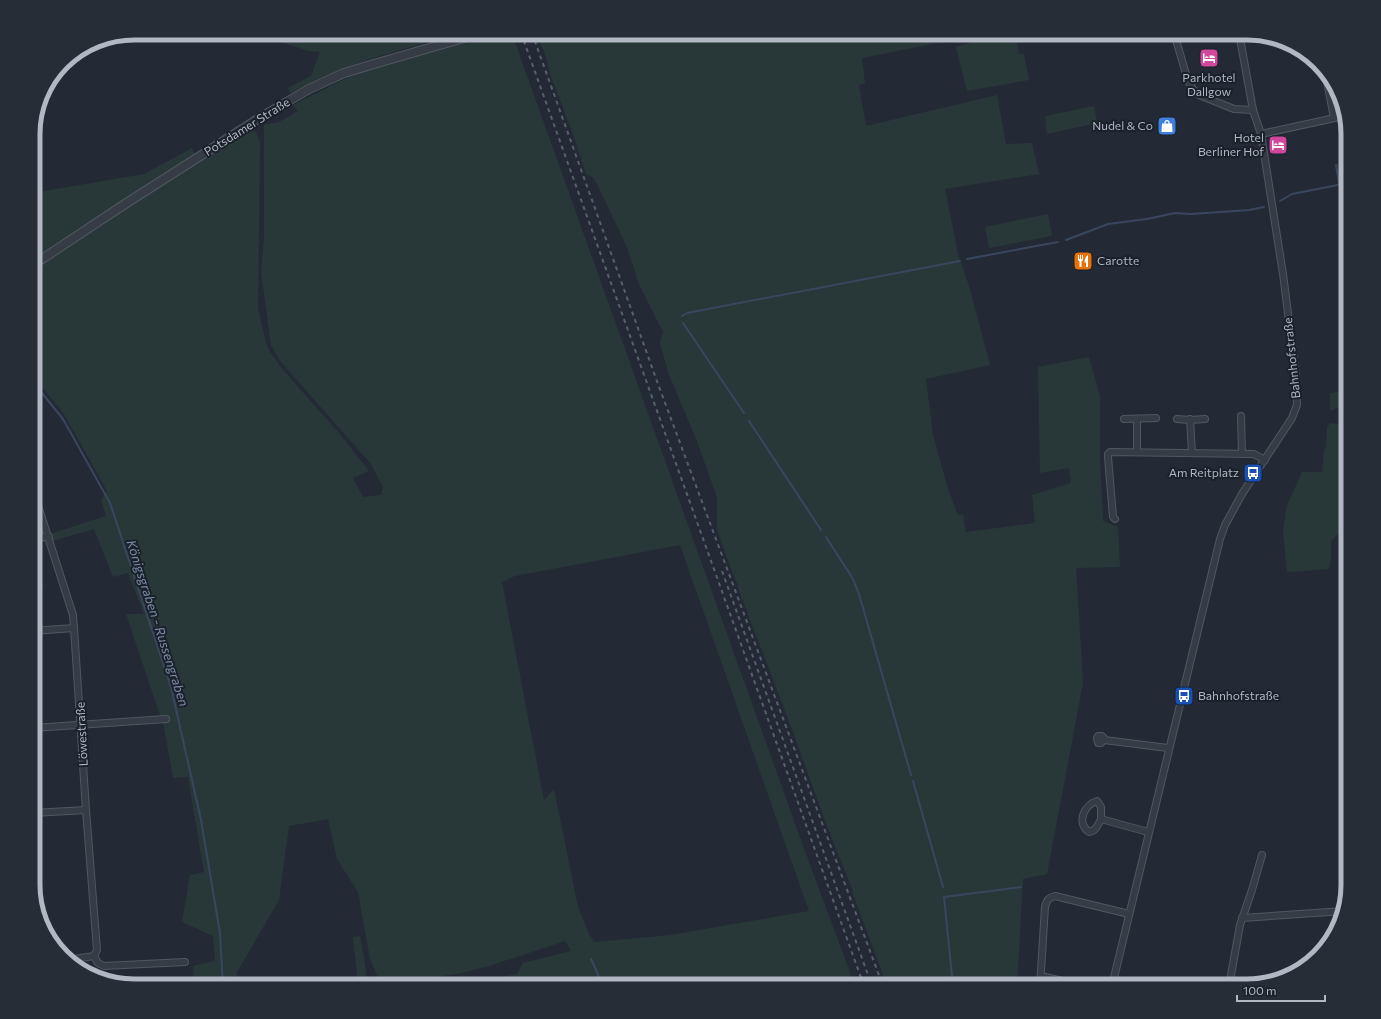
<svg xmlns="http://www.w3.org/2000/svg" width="1381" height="1019" font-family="Commissioner,sans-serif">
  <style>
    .green { fill: #283839; fill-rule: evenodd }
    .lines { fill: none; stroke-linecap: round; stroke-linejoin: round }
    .stream { stroke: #39475e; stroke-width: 2 }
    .minor-casing { stroke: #515761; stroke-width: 8 }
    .tertiary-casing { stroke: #515761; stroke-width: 10 }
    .minor { stroke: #363c46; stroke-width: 6 }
    .tertiary { stroke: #363c46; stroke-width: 8 }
    .rail { stroke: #58606d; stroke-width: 2; stroke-dasharray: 4 4; stroke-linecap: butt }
    .labels { text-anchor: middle; stroke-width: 4; stroke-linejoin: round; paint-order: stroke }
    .poi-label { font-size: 12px; fill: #b1b7c3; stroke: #1b212b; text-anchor: end }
    .street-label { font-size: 12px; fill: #b1b7c3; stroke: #1b212b }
    .water-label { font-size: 13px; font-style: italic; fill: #7c8da9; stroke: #1b212b }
    .rim { fill: none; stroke: #b1b7c3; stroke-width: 5 }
  </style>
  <rect width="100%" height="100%" fill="#232a36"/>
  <g class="green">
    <path d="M 238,33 L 261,33 L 262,38 L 240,39 Z"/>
    <path d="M 273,33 L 311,33 L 311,37 L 319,38 L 333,33 L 462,33 C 404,49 344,63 291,93 L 288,88 L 311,76 L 320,52 L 309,51 L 277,41 Z"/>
    <path d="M 536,33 L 988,33 L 862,58 L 865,83 L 859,85 L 866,126 L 997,95 L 1006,144 L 1032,143 L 1039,174 L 945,189 L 958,254 L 969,286 L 990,365 L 926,379 L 933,435 L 948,489 L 958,515 L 963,515 L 966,532 L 1035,523 L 1032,495 L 1071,483 L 1069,468 L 1040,473 L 1038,367 L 1089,357 L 1100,396 L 1100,457 L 1103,521 L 1118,527 L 1120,567 L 1076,568 L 1083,683 L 1047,874 L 1023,879 L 1017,986 L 887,986 L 853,894 L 853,891 L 831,836 L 831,834 L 828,829 L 793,732 L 738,588 L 738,585 L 735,579 L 719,536 L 717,529 L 717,497 L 696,439 L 668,372 L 660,343 L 663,332 L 639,284 L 627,247 L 594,178 L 586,174 L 573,134 L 550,74 L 545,54 Z"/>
    <path d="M 1005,33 L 1015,33 L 1019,54 L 1024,54 L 1029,80 L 967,91 L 956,47 Z"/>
    <path d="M 512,34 L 802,843 L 855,986 L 453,986 L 517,974 L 523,963 L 571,951 L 565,941 L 489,966 L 461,973 L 396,984 L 383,982 L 377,975 L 370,959 L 358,892 L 337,859 L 328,819 L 289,826 L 279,900 L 237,972 L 238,986 L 195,986 L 193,966 L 215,961 L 213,936 L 182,922 L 190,875 L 204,872 L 188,777 L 173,778 L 164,727 L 126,614 L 144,614 L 128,573 L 113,577 L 94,529 L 53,541 L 50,534 L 106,516 L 101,500 L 107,491 L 64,414 L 33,376 L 33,269 L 149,192 L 249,130 L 256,132 L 260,142 L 258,308 L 266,343 L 270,352 L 283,370 L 339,433 L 369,471 L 353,478 L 363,497 L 381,495 L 383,487 L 371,464 L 281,362 L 271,345 L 261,272 L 264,240 L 264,125 L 279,122 L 298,111 L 293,105 L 351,76 L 409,57 L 478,40 L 487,41 ZM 680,545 L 809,911 L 671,935 L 594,942 L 589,934 L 578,907 L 554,789 L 544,800 L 502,582 L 515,576 Z"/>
    <path d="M 1094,106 L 1097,123 L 1047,134 L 1045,116 Z"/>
    <path d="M 192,148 L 195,154 L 33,259 L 33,193 L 144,174 Z"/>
    <path d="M 1348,162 L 1348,240 L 1336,164 Z"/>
    <path d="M 1048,214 L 1052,236 L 989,248 L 985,227 Z"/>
    <path d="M 1342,350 L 1348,350 L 1348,403 L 1330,411 L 1330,393 L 1348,391 Z"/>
    <path d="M 1330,423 L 1348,424 L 1348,530 L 1338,534 L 1331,541 L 1331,560 L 1329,569 L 1287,572 L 1283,532 L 1286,508 L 1302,472 L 1322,472 L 1324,449 L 1326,448 L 1327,428 Z"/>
    <path d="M 33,562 L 44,587 L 33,588 Z"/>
    <path d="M 360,936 L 365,965 L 367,986 L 356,986 C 359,974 354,951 353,937 Z"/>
  </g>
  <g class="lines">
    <g class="stream">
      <path d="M 1342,164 L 1348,162"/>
      <path d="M 1280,201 L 1292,194 L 1338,185 L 1339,183 L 1336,165"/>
      <path d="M 1066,240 L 1108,224 L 1147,219 L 1175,213 L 1190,214 L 1206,213 L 1249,210 L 1264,207"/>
      <path d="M 967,259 L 1058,242"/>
      <path d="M 682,316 L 687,313 L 960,261"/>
      <path d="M 683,323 L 744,413"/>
      <path d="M 33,382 L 63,419 L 110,503 L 171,687 L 201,820 L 220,933 L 223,986"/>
      <path d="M 749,421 L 821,530"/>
      <path d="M 826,537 L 853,579 L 859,594 L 911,775"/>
      <path d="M 913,781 L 943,887"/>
      <path d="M 591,959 L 603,986"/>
      <path d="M 953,986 L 944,897 L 1021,887"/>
    </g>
    <g class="minor-casing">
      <g id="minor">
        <path d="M 1174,33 L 1188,81 L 1193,89 L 1199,95 L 1234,109 L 1253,110"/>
        <path d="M 1326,76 L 1334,118"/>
        <path d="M 1261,134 L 1344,116"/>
        <path d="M 1241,416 L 1242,454"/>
        <path d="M 1124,419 L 1156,418"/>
        <path d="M 1137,419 L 1137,452"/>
        <path d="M 1177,419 L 1190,420 L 1205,419"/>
        <path d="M 1190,419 L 1192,453"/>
        <path d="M 33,490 L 73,615 L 74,628 L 86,810 L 97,950 L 94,956 L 68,960"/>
        <path d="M 1115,519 L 1113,517 L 1108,457 L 1108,454 L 1110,452 L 1254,454 L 1265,460"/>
        <path d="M 33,538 L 49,537"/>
        <path d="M 33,631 L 74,628"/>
        <path d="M 33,728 L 166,719"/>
        <path d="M 1104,740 L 1101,743 L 1098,743 L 1097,738 L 1098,736 L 1102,736 L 1104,738 L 1104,740 L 1168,748"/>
        <path d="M 33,813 L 86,810"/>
        <path d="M 1101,819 C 1098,825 1096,831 1089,832 C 1076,823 1084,805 1097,801 L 1101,807 L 1101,819 L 1148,832"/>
        <path d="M 1242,918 L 1344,911"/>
        <path d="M 94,956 L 98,963 L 104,966 L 185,962"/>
        <path d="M 1041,976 L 1084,986"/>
        <path d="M 1040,986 L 1045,907 C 1047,900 1048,898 1055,896 L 1129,914"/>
        <path d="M 1112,986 L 1220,539 L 1225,525 L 1242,494 L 1292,418 L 1297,405 L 1296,376 L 1283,274 L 1261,134 L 1253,110 L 1239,33"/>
        <path d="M 1229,986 L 1240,925 L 1252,890 L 1262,855"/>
      </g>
    </g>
    <g class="tertiary-casing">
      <path id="tertiary" d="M 33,265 L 125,204 L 261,117 L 309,89 L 344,73 L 374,64 L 481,33"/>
    </g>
    <use href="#minor" class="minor"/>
    <use href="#tertiary" class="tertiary"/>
    <g class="rail">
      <path d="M 521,33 L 864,986"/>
      <path d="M 532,33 L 658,384 L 883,986"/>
      <path d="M 722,571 L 872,986"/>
    </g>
  </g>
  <defs>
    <g id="hotel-square" transform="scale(1)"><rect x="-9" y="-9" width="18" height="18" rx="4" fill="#d1479c" stroke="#1b212b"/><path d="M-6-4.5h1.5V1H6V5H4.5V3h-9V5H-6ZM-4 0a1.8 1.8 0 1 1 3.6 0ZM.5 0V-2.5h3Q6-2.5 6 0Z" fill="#fff"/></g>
    <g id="shop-square" transform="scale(1)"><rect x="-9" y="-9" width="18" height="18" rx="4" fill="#3f7fe0" stroke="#1b212b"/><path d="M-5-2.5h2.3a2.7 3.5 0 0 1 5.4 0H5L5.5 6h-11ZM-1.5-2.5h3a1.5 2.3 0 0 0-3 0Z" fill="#fff"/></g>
    <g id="restaurant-square" transform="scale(1)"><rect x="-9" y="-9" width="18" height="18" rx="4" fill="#e8710a" stroke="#1b212b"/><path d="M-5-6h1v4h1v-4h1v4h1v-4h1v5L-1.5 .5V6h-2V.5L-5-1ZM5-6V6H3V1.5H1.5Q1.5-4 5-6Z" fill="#fff"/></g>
    <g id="bus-square" transform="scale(1)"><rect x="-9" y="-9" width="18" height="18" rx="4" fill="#1a4fb4" stroke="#1b212b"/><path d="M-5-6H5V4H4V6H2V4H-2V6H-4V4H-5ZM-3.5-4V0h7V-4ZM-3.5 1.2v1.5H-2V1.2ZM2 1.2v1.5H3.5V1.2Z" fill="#fff"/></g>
  </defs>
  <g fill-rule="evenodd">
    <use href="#hotel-square" x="1209" y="58"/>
    <use href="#shop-square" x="1167" y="126"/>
    <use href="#hotel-square" x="1278" y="145"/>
    <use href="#restaurant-square" x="1083" y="261"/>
    <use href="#bus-square" x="1253" y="473"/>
    <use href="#bus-square" x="1184" y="696"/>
  </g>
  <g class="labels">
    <g class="poi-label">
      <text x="1209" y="82" text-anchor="middle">Parkhotel<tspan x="1209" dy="14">Dallgow</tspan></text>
      <text x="1153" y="130">Nudel &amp; Co</text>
      <text x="1264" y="142">Hotel<tspan x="1264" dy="14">Berliner Hof</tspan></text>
      <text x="1097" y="265" text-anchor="start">Carotte</text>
      <text x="1239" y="477">Am Reitplatz</text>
      <text x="1198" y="700" text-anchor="start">Bahnhofstraße</text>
    </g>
    <g class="street-label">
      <text transform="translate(247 127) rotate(-32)" y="4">Potsdamer Straße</text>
      <text transform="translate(1292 358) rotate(-96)" y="4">Bahnhofstraße</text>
      <text transform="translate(82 734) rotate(-93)" y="4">Löwestraße</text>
    </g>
    <g class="water-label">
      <text transform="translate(158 623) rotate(72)" y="5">Königsgraben - Russengraben</text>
    </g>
  </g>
  <path d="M0 0H1381V1019H0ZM134 40H1247A94 94 0 0 1 1341 134V885A94 94 0 0 1 1247 979H134A94 94 0 0 1 40 885V134A94 94 0 0 1 134 40Z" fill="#272d37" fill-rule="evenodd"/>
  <path class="rim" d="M134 40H1247A94 94 0 0 1 1341 134V885A94 94 0 0 1 1247 979H134A94 94 0 0 1 40 885V134A94 94 0 0 1 134 40Z"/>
  <path d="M1237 995v6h88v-6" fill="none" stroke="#b1b7c3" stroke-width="2"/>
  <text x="1243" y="995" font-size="12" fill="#b1b7c3" stroke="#1b212b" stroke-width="3" paint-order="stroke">100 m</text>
</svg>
